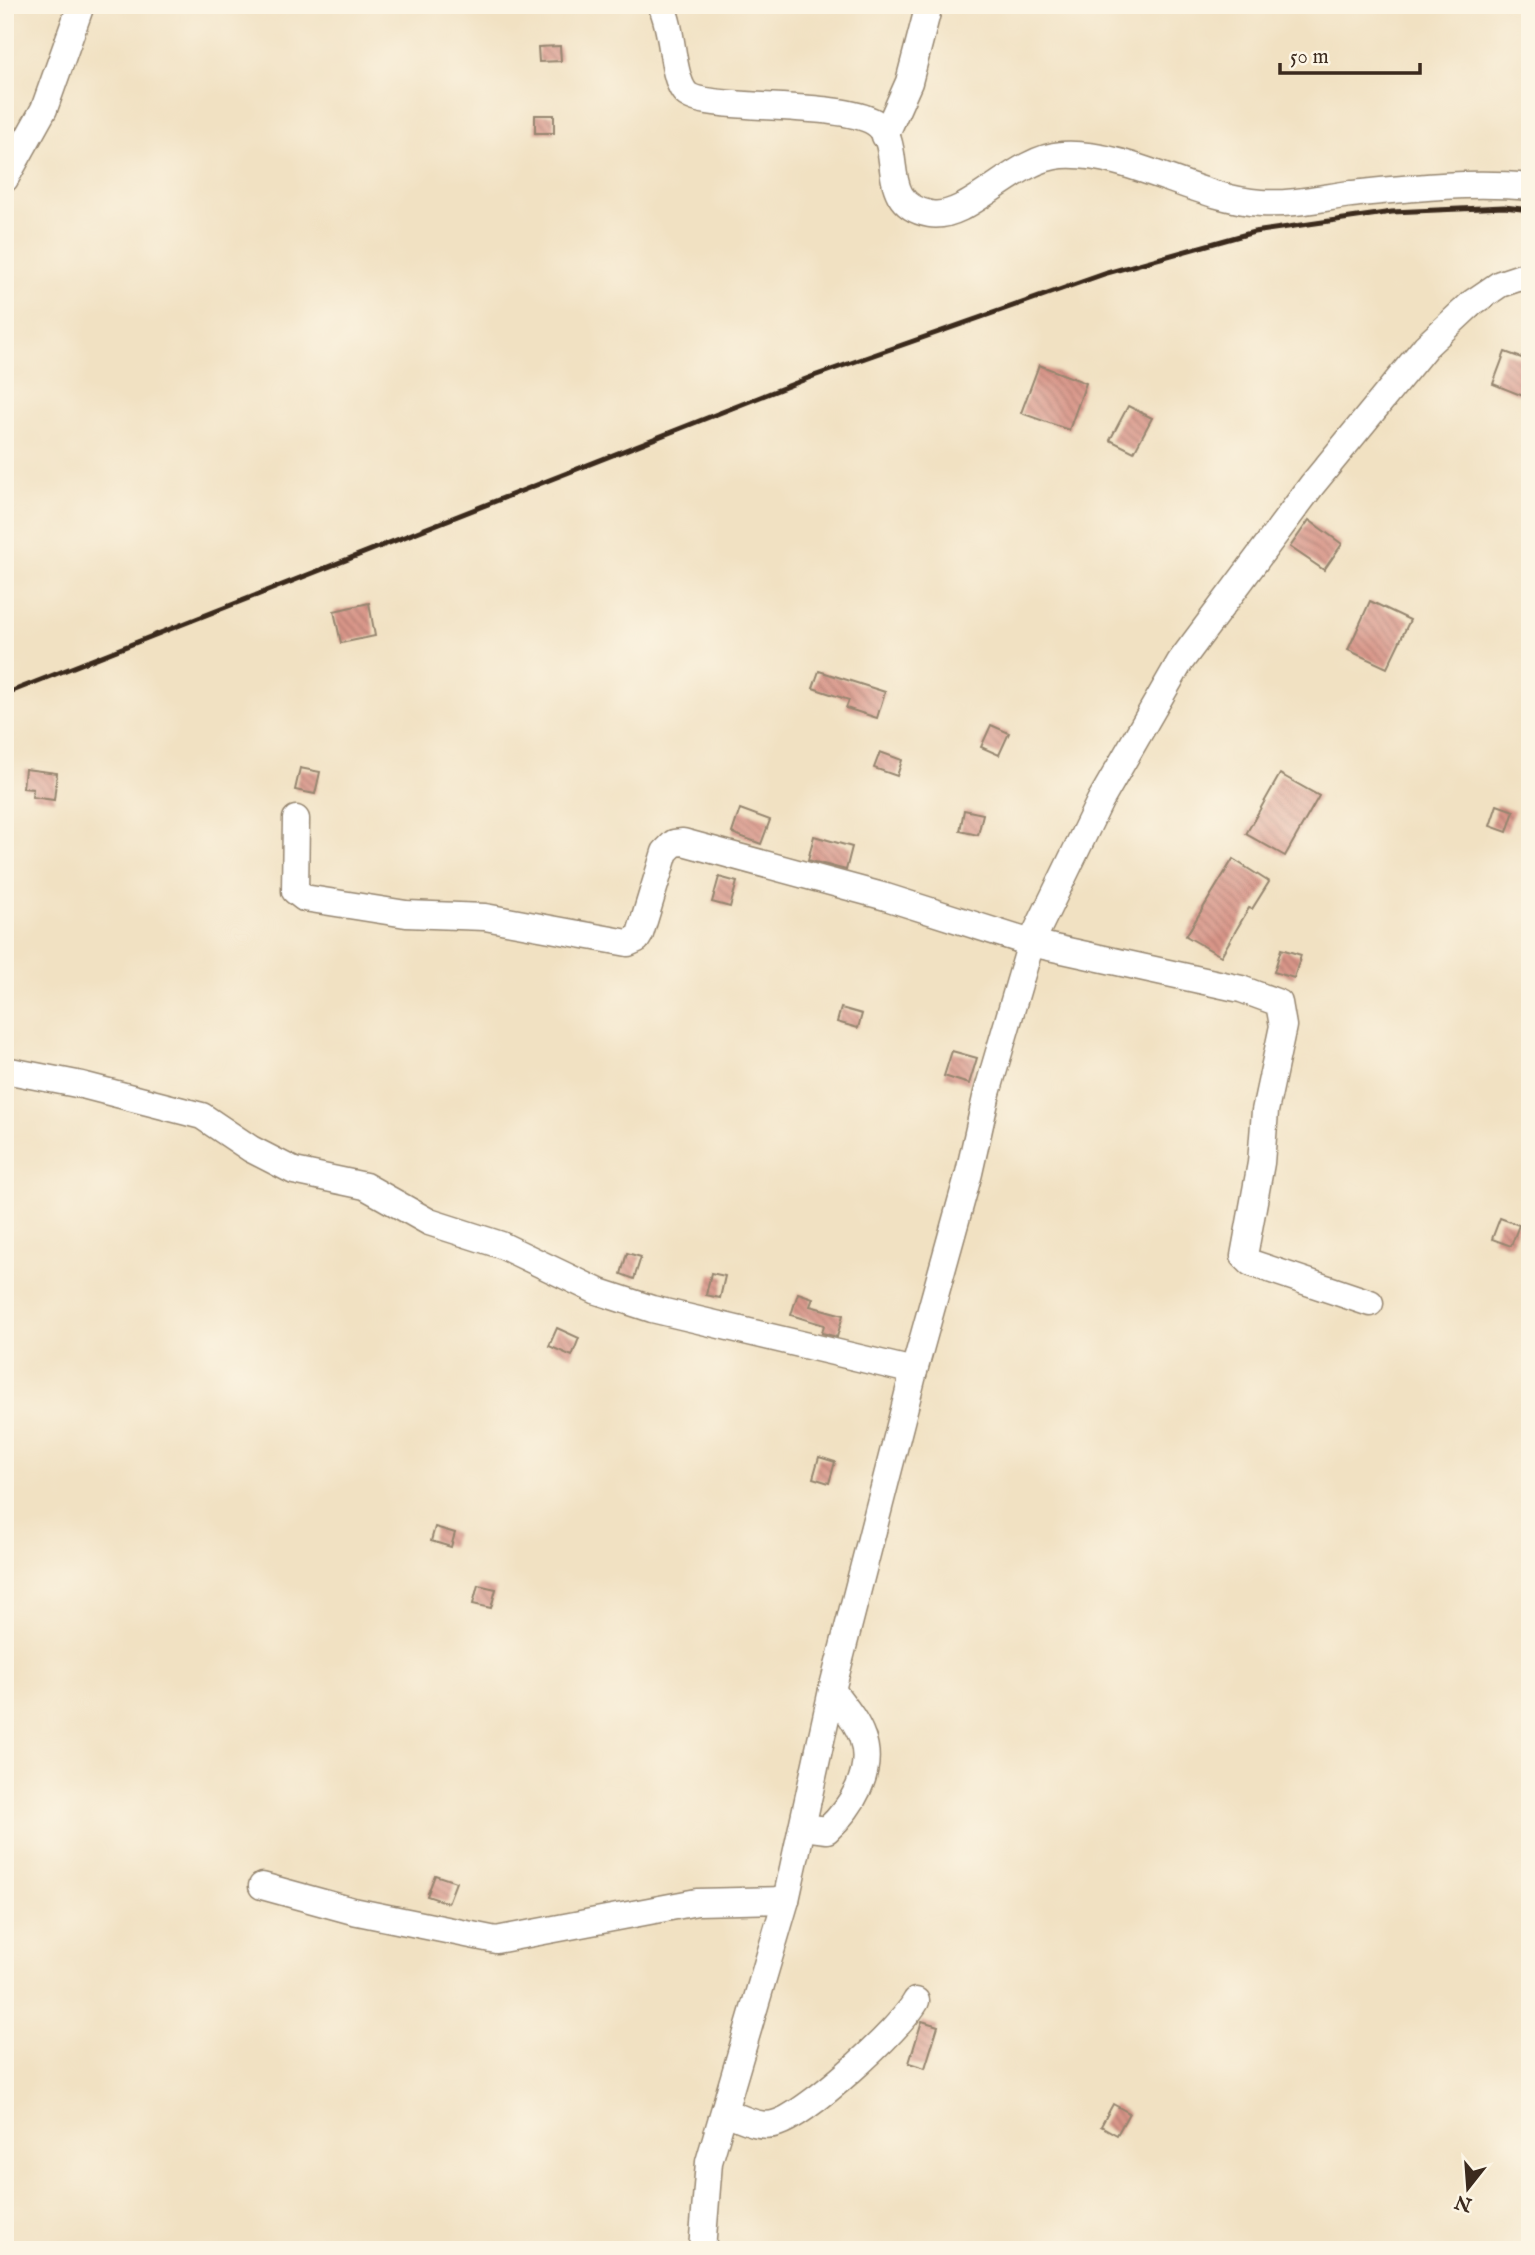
<svg xmlns="http://www.w3.org/2000/svg" width="1535" height="2255" font-family="'IM FELL English',serif">
  <style>
    .building { fill: url(#building-back-hatch) }
    .lines { fill: none; stroke-linecap: round; stroke-linejoin: round }
    .minor-casing { stroke: #968670; stroke-width: 29 }
    .minor { stroke: #fff; stroke-width: 26 }
    .rail { stroke: #3b2a1e; stroke-width: 5 }
  </style>
  <defs>
    <pattern id="building-back-hatch" width="6" height="6" patternUnits="userSpaceOnUse" patternTransform="scale(1.75)"><rect width="6" height="6" fill="#d89588"/><path d="M-1 5l2 2M0 0l6 6M5-1l2 2" fill="none" stroke="#b07a6f"/></pattern>
  </defs>
  <rect width="100%" height="100%" fill="#fcf5e5"/>
  <filter id="ink" filterUnits="userSpaceOnUse"><feTurbulence type="fractalNoise" baseFrequency=".0143" numOctaves="2"/><feDisplacementMap in="SourceGraphic" scale="14" xChannelSelector="R" yChannelSelector="G"/><feConvolveMatrix kernelMatrix="1 2 1 2 8 2 1 2 1" color-interpolation-filters="sRGB"/></filter>
  <filter id="wash" filterUnits="userSpaceOnUse"><feTurbulence type="fractalNoise" baseFrequency=".00686" numOctaves="4" result="noise"/><feDisplacementMap in="SourceGraphic" scale="28" xChannelSelector="R" yChannelSelector="G"/><feGaussianBlur stdDeviation="1.57" result="paint"/><feColorMatrix in="noise" values="0 0 0 0 0 0 0 0 0 0 0 0 0 0 0 0 0 1.4 0 .05"/><feComposite in="paint" operator="in"/></filter>
  <g filter="url(#wash)">
    <rect width="100%" height="100%" fill="#f1e1c2"/>
    <g id="blocks">
      <g class="building">
        <path d="M 560,46 L 561,61 L 539,62 L 538,47 Z"/>
        <rect x="535" y="115" width="19" height="18"/>
        <path d="M 1505,352 L 1530,361 L 1530,378 L 1523,396 L 1493,384 Z"/>
        <path d="M 1039,365 L 1086,383 L 1069,430 L 1021,413 Z"/>
        <path d="M 1128,406 L 1152,418 L 1134,452 L 1110,440 Z"/>
        <path d="M 1309,520 L 1342,544 L 1324,570 L 1290,547 Z"/>
        <path d="M 1370,601 L 1410,620 L 1387,668 L 1348,650 Z"/>
        <path d="M 369,603 L 375,636 L 341,643 L 334,611 Z"/>
        <path d="M 819,671 L 885,692 L 877,718 L 846,708 L 849,700 L 813,688 Z"/>
        <path d="M 991,725 L 1009,733 L 999,755 L 981,747 Z"/>
        <path d="M 880,752 L 902,760 L 897,776 L 874,768 Z"/>
        <path d="M 300,768 L 320,772 L 315,794 L 295,790 Z"/>
        <path d="M 25,769 L 57,773 L 54,800 L 32,797 L 33,789 L 23,788 Z"/>
        <path d="M 1280,774 L 1319,796 L 1285,856 L 1246,834 Z"/>
        <path d="M 1497,805 L 1514,811 L 1507,832 L 1490,826 Z"/>
        <path d="M 740,809 L 770,820 L 761,844 L 732,833 Z"/>
        <path d="M 964,810 L 983,814 L 978,835 L 960,831 Z"/>
        <path d="M 814,836 L 852,847 L 846,870 L 808,860 Z"/>
        <path d="M 1233,859 L 1269,882 L 1252,909 L 1249,908 L 1221,956 L 1186,936 Z"/>
        <path d="M 719,877 L 737,882 L 730,907 L 712,902 Z"/>
        <path d="M 1281,949 L 1301,955 L 1294,978 L 1274,972 Z"/>
        <path d="M 841,1008 L 862,1014 L 858,1028 L 837,1022 Z"/>
        <path d="M 952,1051 L 977,1058 L 969,1084 L 944,1076 Z"/>
        <path d="M 1500,1218 L 1519,1225 L 1511,1246 L 1492,1239 Z"/>
        <path d="M 627,1253 L 641,1257 L 634,1279 L 621,1274 Z"/>
        <path d="M 711,1273 L 725,1276 L 720,1298 L 706,1295 Z"/>
        <path d="M 798,1293 L 813,1298 L 810,1306 L 843,1315 L 837,1337 L 822,1333 L 824,1325 L 791,1315 Z"/>
        <path d="M 557,1328 L 579,1338 L 572,1356 L 549,1346 Z"/>
        <path d="M 819,1457 L 835,1462 L 829,1483 L 813,1478 Z"/>
        <path d="M 435,1527 L 455,1533 L 451,1547 L 431,1541 Z"/>
        <path d="M 478,1585 L 496,1589 L 491,1608 L 473,1604 Z"/>
        <path d="M 435,1875 L 456,1882 L 448,1903 L 427,1896 Z"/>
        <path d="M 922,2021 L 938,2026 L 925,2068 L 909,2063 Z"/>
        <path d="M 1113,2104 L 1129,2113 L 1117,2135 L 1101,2126 Z"/>
      </g>
    </g>
  </g>
  <g filter="url(#ink)">
    <use href="#blocks" fill-opacity="0" stroke="#968670" stroke-width="2"/>
    <g class="lines">
      <g class="minor-casing">
        <g id="minor">
          <path d="M 661,5 C 674,31 671,73 684,91 C 698,113 837,100 874,122 C 908,143 873,203 930,214 C 968,221 1014,158 1062,155 C 1128,151 1196,199 1261,203 C 1291,205 1321,198 1351,194 C 1410,188 1470,181 1530,187"/>
          <path d="M 885,136 L 909,82 L 929,5"/>
          <path d="M 5,179 L 44,109 L 81,5"/>
          <path d="M 296,819 L 295,891 L 304,898 L 317,900 L 406,914 L 485,917 L 628,943 L 637,939 L 640,934 L 665,852 L 674,843 L 683,842 L 886,897 L 1031,943 L 1241,989 L 1279,1003 L 1283,1026 L 1265,1111 L 1261,1163 L 1244,1256 L 1251,1263 L 1370,1303"/>
          <path d="M 5,1070 L 82,1085 L 202,1116 L 251,1149 L 294,1171 L 365,1186 L 429,1222 L 501,1245 L 597,1291 L 652,1309 L 914,1371"/>
          <path d="M 803,1827 L 827,1830 C 851,1808 875,1771 862,1737 C 856,1720 843,1705 832,1690"/>
          <path d="M 262,1886 L 353,1911 L 496,1940 L 697,1902 L 786,1900"/>
          <path d="M 725,2112 C 742,2118 760,2129 777,2123 C 807,2114 901,2029 916,2001"/>
          <path d="M 702,2250 L 709,2162 L 786,1900 L 832,1690 L 914,1371 L 969,1173 L 987,1093 L 1031,943 L 1100,801 L 1180,662 L 1312,485 L 1426,346 L 1472,303 L 1500,284 L 1530,274"/>
        </g>
      </g>
      <use href="#minor" class="minor"/>
      <path class="rail" d="M 5,694 L 811,377 L 1107,273 L 1254,232 L 1392,212 L 1504,207 L 1530,210"/>
    </g>
  </g>
  <rect width="1535" height="2255" fill="none" stroke="#fcf5e5" stroke-width="28"/>
  <g transform="translate(1468 2188) rotate(197)" stroke="#fcf5e5" stroke-width="5" paint-order="stroke">
  <path d="M0-5L12 26L0 18L-12 26Z" fill="#3b2a1e"/>
  <text y="-10" font-size="19" font-weight="bold" text-anchor="middle" fill="#3b2a1e">N</text>
  </g>
  <path d="M1280 63v10h140v-10" fill="none" stroke="#3b2a1e" stroke-width="3.5"/>
  <text x="1290" y="63" font-size="21" fill="#3b2a1e" stroke="#fcf5e5" stroke-width="5" paint-order="stroke">50 m</text>
</svg>
